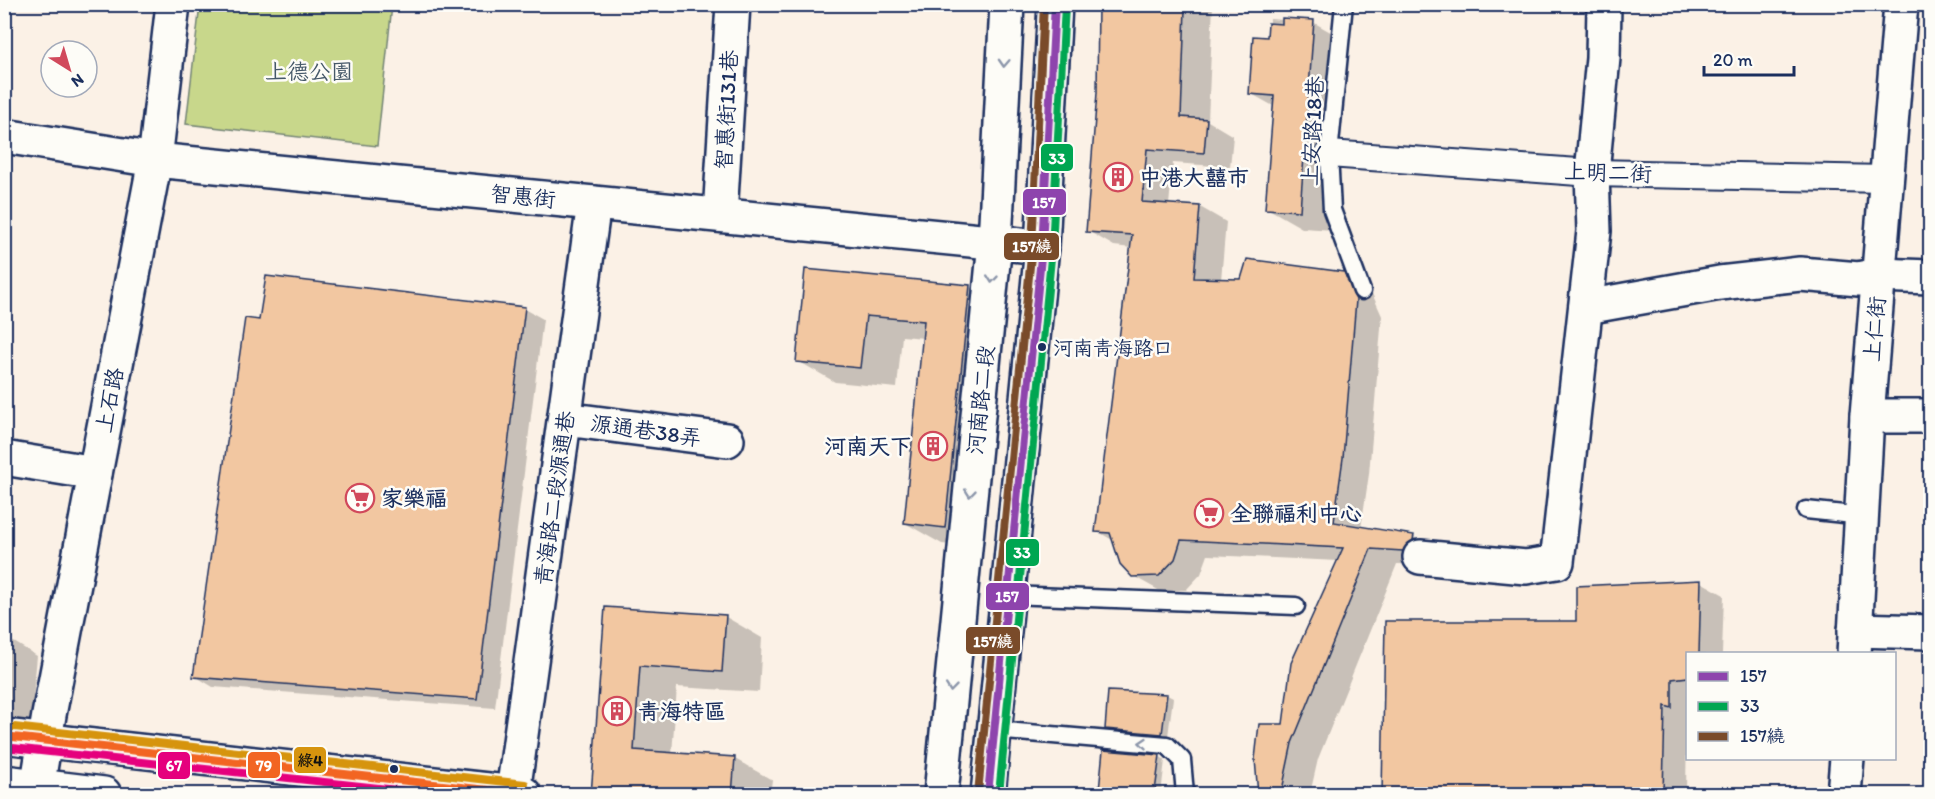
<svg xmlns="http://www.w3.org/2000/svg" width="1935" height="799" font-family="Itim,'LXGW WenKai TC',sans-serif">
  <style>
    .green { fill: #c8d78b; stroke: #728374; stroke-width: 1.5 }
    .shadow { fill: #0003 }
    .building { fill: #f2c7a1; stroke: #1b2f5e; stroke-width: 1.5 }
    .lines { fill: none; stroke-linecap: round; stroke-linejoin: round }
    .service-casing { stroke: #1b2f5e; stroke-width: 21 }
    .pedestrian-casing { stroke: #1b2f5e; stroke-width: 30 }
    .minor-casing { stroke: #1b2f5e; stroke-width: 38 }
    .tertiary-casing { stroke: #1b2f5e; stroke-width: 38 }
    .secondary-casing { stroke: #1b2f5e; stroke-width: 38 }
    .service { stroke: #fdfcf7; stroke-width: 16 }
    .pedestrian { stroke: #fdfcf7; stroke-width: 26 }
    .minor { stroke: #fdfcf7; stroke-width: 33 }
    .tertiary { stroke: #fdfcf7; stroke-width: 33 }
    .secondary { stroke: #fdfcf7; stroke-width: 33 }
    .bus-1-casing { stroke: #fdfcf7; stroke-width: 12 }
    .bus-2-casing { stroke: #fdfcf7; stroke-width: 12 }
    .bus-3-casing { stroke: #fdfcf7; stroke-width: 12 }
    .bus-4-casing { stroke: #fdfcf7; stroke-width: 12 }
    .bus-5-casing { stroke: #fdfcf7; stroke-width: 12 }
    .bus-6-casing { stroke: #fdfcf7; stroke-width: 12 }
    .bus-1 { stroke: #8e44ad; stroke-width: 8 }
    .bus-2 { stroke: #00a651; stroke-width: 8 }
    .bus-3 { stroke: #7a4b2a; stroke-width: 8 }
    .bus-4 { stroke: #f26522; stroke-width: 8 }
    .bus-5 { stroke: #e5007d; stroke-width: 8 }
    .bus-6 { stroke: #d6940e; stroke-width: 8 }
    .oneway { stroke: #8c96aa }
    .bus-dot { fill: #1b2f5e; stroke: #fdfcf7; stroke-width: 2 }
    .labels { text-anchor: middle; stroke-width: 5; stroke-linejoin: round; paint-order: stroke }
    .bus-label { font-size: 20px; fill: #1b2f5e; stroke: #fdfcf7; text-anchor: start }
    .park-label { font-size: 22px; fill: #465969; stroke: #fdfcf7 }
    .street-label { font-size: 22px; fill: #1b2f5e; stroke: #fdfcf7 }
    .poi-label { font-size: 22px; font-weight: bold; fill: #1b2f5e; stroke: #fdfcf7; text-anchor: start }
    .line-badge { stroke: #fdfcf7; stroke-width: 2 }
    .badge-label { font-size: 16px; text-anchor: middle; font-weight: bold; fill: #fff }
    .pale-badge-label { font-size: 16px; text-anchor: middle; font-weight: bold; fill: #111 }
  </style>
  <rect width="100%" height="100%" fill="#fbf1e6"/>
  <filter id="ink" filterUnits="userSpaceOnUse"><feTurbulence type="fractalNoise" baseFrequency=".0167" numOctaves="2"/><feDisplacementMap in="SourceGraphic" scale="12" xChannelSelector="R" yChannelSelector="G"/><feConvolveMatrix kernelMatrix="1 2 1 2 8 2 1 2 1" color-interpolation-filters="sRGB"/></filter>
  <g filter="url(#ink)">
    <path class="green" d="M 200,5 L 392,5 L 377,146 L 186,124 Z"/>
    <g class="shadow">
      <path d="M 1101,4 L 1213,4 L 1208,121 L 1233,136 L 1230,167 L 1173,163 L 1169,205 L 1200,207 L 1226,222 L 1221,280 L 1343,274 L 1370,289 L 1382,316 L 1369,474 L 1361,528 L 1413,537 L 1440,552 L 1430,565 L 1397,564 L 1318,759 L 1310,794 L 1259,794 L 1339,561 L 1208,555 L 1201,574 L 1186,590 L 1160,591 L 1133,576 L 1114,541 L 1097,531 L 1132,248 L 1114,246 L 1088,231 L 1099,93 Z"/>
      <path d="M 1270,19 L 1313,22 L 1348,42 L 1334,230 L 1302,228 L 1267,208 L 1275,107 L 1250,93 L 1269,39 Z"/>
      <path d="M 807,271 L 970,287 L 1006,308 L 982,548 L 942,544 L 905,523 L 924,338 L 902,336 L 897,388 L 835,382 L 798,361 Z"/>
      <path d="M 525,309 L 543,319 L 495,708 L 213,687 L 195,676 L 260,322 Z"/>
      <path d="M 1701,582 L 1724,595 L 1722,654 L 1688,654 L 1686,794 L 1384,794 L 1578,622 L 1577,587 Z"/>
      <path d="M 606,609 L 726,617 L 762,638 L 759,692 L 677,687 L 672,754 L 735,759 L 772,780 L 770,794 L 593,794 Z"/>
      <path d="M 4,642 L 14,642 L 37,656 L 30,730 L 4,735 Z"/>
      <path d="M 1167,695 L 1173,698 L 1168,736 L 1112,732 L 1106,728 Z"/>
      <path d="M 1159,756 L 1165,760 L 1161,794 L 1107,793 L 1101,790 Z"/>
    </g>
    <g class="building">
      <path d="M 1098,4 L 1177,4 L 1177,9 L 1185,9 L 1181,117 L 1207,119 L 1204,153 L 1147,149 L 1142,202 L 1200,206 L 1194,278 L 1241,279 L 1247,259 L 1344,272 L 1356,300 L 1343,458 L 1334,522 L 1414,535 L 1413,540 L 1403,551 L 1371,549 L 1292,743 L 1281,795 L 1258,795 L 1255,759 L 1259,724 L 1283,724 L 1291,663 L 1343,548 L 1181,540 L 1175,559 L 1159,576 L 1132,577 L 1120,564 L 1110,533 L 1095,532 L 1132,235 L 1086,232 L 1097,93 Z"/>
      <path d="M 1282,18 L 1314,20 L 1300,211 L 1265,209 L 1274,96 L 1249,94 L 1253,36 L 1267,37 L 1268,23 L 1282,24 Z"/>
      <path d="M 805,269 L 970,285 L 945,528 L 904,523 L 924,321 L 866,316 L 860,368 L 796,362 Z"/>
      <path d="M 266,276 L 525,307 L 477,699 L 193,677 L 245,318 L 259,320 Z"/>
      <path d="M 1701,580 L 1699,654 L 1688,654 L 1688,677 L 1672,679 L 1672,708 L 1665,706 L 1663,795 L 1382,795 L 1385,621 L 1576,621 L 1576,586 Z"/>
      <path d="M 605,607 L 726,615 L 722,672 L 640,666 L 634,750 L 735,757 L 732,795 L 591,795 Z"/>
      <path d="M 1108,691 L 1167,694 L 1162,734 L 1105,729 Z"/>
      <path d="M 1103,750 L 1160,755 L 1155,791 L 1099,791 Z"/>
    </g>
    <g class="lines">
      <g class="service-casing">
        <g id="service">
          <path d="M 1344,4 L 1329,154 L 1332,210 L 1362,291"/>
          <path d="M 1806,510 L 1863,516"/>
          <path d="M 1008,595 L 1296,606"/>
          <path d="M 995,730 L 1167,745 L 1182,760 L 1185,794"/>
        </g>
      </g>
      <g class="pedestrian-casing">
        <path id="pedestrian" d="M 1329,154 L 1592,173 L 1887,179"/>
      </g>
      <g class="minor-casing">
        <g id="minor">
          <path d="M 4,136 L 155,160 L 1042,247"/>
          <path d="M 720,215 L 733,4"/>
          <path d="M 1586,307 L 1720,283 L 1800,274 L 1859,279 L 1879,275 L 1930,277"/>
          <path d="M 1867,416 L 1930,416"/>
          <path d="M 565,419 L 727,440"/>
          <path d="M 4,458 L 95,473"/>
          <path d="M 1420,557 L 1526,567 L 1557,562 L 1594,231 L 1592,173 L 1603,58 L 1604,4"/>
          <path d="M 1855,630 L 1930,632"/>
          <path d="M 1854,654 L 1867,416 L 1901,4"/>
          <path d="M 513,793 L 594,203"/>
          <path d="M 36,794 L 49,715 L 155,160 L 173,4"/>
          <path d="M 1844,794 L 1847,758"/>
        </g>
      </g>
      <g class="tertiary-casing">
        <g id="tertiary">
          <path d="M 941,794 L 995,242 L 1007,4"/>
          <path d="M 988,794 L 1042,247 L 1055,4"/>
        </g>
      </g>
      <g class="secondary-casing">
        <g id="secondary">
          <path d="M 4,736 L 524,794"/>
          <path d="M 4,782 L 104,794"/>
        </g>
      </g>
      <use href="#service" class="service"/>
      <use href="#pedestrian" class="pedestrian"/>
      <use href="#minor" class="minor"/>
      <use href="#tertiary" class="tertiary"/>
      <use href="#secondary" class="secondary"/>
      <g class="bus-1-casing">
        <path id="bus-1" d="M 988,794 L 1042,247 L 1055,4"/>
      </g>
      <g class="bus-2-casing">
        <path id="bus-2" d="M 999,794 L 1052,248 L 1065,5"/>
      </g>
      <g class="bus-3-casing">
        <path id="bus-3" d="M 978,793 L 1032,246 L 1044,4"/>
      </g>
      <g class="bus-4-casing">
        <path id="bus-4" d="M 4,736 L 524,794"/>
      </g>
      <g class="bus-5-casing">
        <path id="bus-5" d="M 4,747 L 434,794"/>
      </g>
      <g class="bus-6-casing">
        <path id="bus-6" d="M 5,726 L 525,784"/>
      </g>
      <use href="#bus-1" class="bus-1"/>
      <use href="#bus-2" class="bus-2"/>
      <use href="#bus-3" class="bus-3"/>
      <use href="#bus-4" class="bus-4"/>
      <use href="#bus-5" class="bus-5"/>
      <use href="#bus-6" class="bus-6"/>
    </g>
    <defs><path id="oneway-chevron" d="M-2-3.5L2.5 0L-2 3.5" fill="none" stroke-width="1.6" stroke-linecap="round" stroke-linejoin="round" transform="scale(1.5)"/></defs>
    <g class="oneway">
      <use href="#oneway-chevron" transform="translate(1004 63) rotate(93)"/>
      <use href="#oneway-chevron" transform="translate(992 279) rotate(96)"/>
      <use href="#oneway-chevron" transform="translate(970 493) rotate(96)"/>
      <use href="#oneway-chevron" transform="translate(951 688) rotate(96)"/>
      <use href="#oneway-chevron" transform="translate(1143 743) rotate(-175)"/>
    </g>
  </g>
  <defs>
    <g id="building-ring" transform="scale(1.5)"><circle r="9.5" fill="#fdfcf7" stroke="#d1495b" stroke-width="1.5"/><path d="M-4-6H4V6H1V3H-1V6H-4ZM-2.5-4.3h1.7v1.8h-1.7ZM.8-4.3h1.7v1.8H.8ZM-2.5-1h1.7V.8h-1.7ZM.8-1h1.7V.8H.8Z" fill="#d1495b"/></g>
    <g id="supermarket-ring" transform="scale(1.5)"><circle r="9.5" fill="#fdfcf7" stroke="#d1495b" stroke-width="1.5"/><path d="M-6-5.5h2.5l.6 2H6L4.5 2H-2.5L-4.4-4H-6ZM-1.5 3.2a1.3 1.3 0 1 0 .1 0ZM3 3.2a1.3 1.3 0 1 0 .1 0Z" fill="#d1495b"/></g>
  </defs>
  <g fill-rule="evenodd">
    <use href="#building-ring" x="1118" y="177"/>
    <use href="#building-ring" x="933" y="446"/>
    <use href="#supermarket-ring" x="360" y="498"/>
    <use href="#supermarket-ring" x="1209" y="513"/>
    <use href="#building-ring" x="617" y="711"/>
  </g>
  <g class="bus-dot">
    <circle cx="1042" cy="347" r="5"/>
    <circle cx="394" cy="769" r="5"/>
  </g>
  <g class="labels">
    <g class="bus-label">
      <text x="1053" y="355">河南青海路口</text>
    </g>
    <g class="park-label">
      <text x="309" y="79">上德公園</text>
    </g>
    <g class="street-label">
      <text transform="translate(726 110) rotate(-87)" y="8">智惠街131巷</text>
      <text transform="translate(1312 131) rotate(-87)" y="8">上安路18巷</text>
      <text transform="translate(1608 172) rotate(2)" y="8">上明二街</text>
      <text transform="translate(523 196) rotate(6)" y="8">智惠街</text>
      <text transform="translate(1874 329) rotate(-85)" y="8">上仁街</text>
      <text transform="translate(109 400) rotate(-79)" y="8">上石路</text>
      <text transform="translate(980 400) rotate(-84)" y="8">河南路二段</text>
      <text transform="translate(646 430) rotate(8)" y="8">源通巷38弄</text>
      <text transform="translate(554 498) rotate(-82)" y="8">青海路二段源通巷</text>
    </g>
    <g class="poi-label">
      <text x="1139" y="185">中港大囍市</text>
      <text x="912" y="454" text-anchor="end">河南天下</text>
      <text x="381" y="506">家樂福</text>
      <text x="1230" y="521">全聯福利中心</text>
      <text x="638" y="719">青海特區</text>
    </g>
  </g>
  <g class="line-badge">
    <rect x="1040" y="143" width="34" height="29" rx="6" fill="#00a651"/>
    <rect x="1022" y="188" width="45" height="28" rx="6" fill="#8e44ad"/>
    <rect x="1003" y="232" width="57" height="29" rx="6" fill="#7a4b2a"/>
    <rect x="1005" y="538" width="35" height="29" rx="6" fill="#00a651"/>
    <rect x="985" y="582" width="45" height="29" rx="6" fill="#8e44ad"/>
    <rect x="965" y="626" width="56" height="29" rx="6" fill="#7a4b2a"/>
    <rect x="293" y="746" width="34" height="28" rx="6" fill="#d6940e"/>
    <rect x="247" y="751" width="34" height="28" rx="6" fill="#f26522"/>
    <rect x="157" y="751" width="34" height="29" rx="6" fill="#e5007d"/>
  </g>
  <g class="badge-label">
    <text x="1057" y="164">33</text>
    <text x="1044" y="208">157</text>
    <text x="1032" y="252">157繞</text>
    <text x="1022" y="558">33</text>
    <text x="1007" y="602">157</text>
    <text x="993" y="647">157繞</text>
    <text x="264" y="771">79</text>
    <text x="174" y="771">67</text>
  </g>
  <g class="pale-badge-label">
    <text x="310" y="766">綠4</text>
  </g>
  <rect width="1935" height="799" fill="none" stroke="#fdfcf7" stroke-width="24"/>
  <rect x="12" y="12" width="1911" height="775" fill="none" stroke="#1b2f5e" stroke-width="2" filter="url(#ink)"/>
  <rect x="1686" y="652" width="210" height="108" fill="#fdfcf7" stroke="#a3aaba" stroke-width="1.5"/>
  <rect x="1698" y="672" width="30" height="9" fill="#8e44ad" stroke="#a3aaba" stroke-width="1.5"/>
  <text x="1740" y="682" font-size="18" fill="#1b2f5e">157</text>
  <rect x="1698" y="702" width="30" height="9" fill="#00a651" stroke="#a3aaba" stroke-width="1.5"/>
  <text x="1740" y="712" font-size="18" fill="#1b2f5e">33</text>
  <rect x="1698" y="732" width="30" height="9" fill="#7a4b2a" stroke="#a3aaba" stroke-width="1.5"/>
  <text x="1740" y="742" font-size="18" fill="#1b2f5e">157繞</text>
  <g transform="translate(69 69) rotate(143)"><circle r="28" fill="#fdfcf7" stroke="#a3aaba" stroke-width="1.5"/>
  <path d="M0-4.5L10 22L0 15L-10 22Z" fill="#d1495b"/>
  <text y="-9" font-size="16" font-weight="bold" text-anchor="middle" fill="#1b2f5e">N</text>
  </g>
  <path d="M1704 66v9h90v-9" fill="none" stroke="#1b2f5e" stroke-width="3"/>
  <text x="1713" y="66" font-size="18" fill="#1b2f5e" stroke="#fdfcf7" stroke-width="4.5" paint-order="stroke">20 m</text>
</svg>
